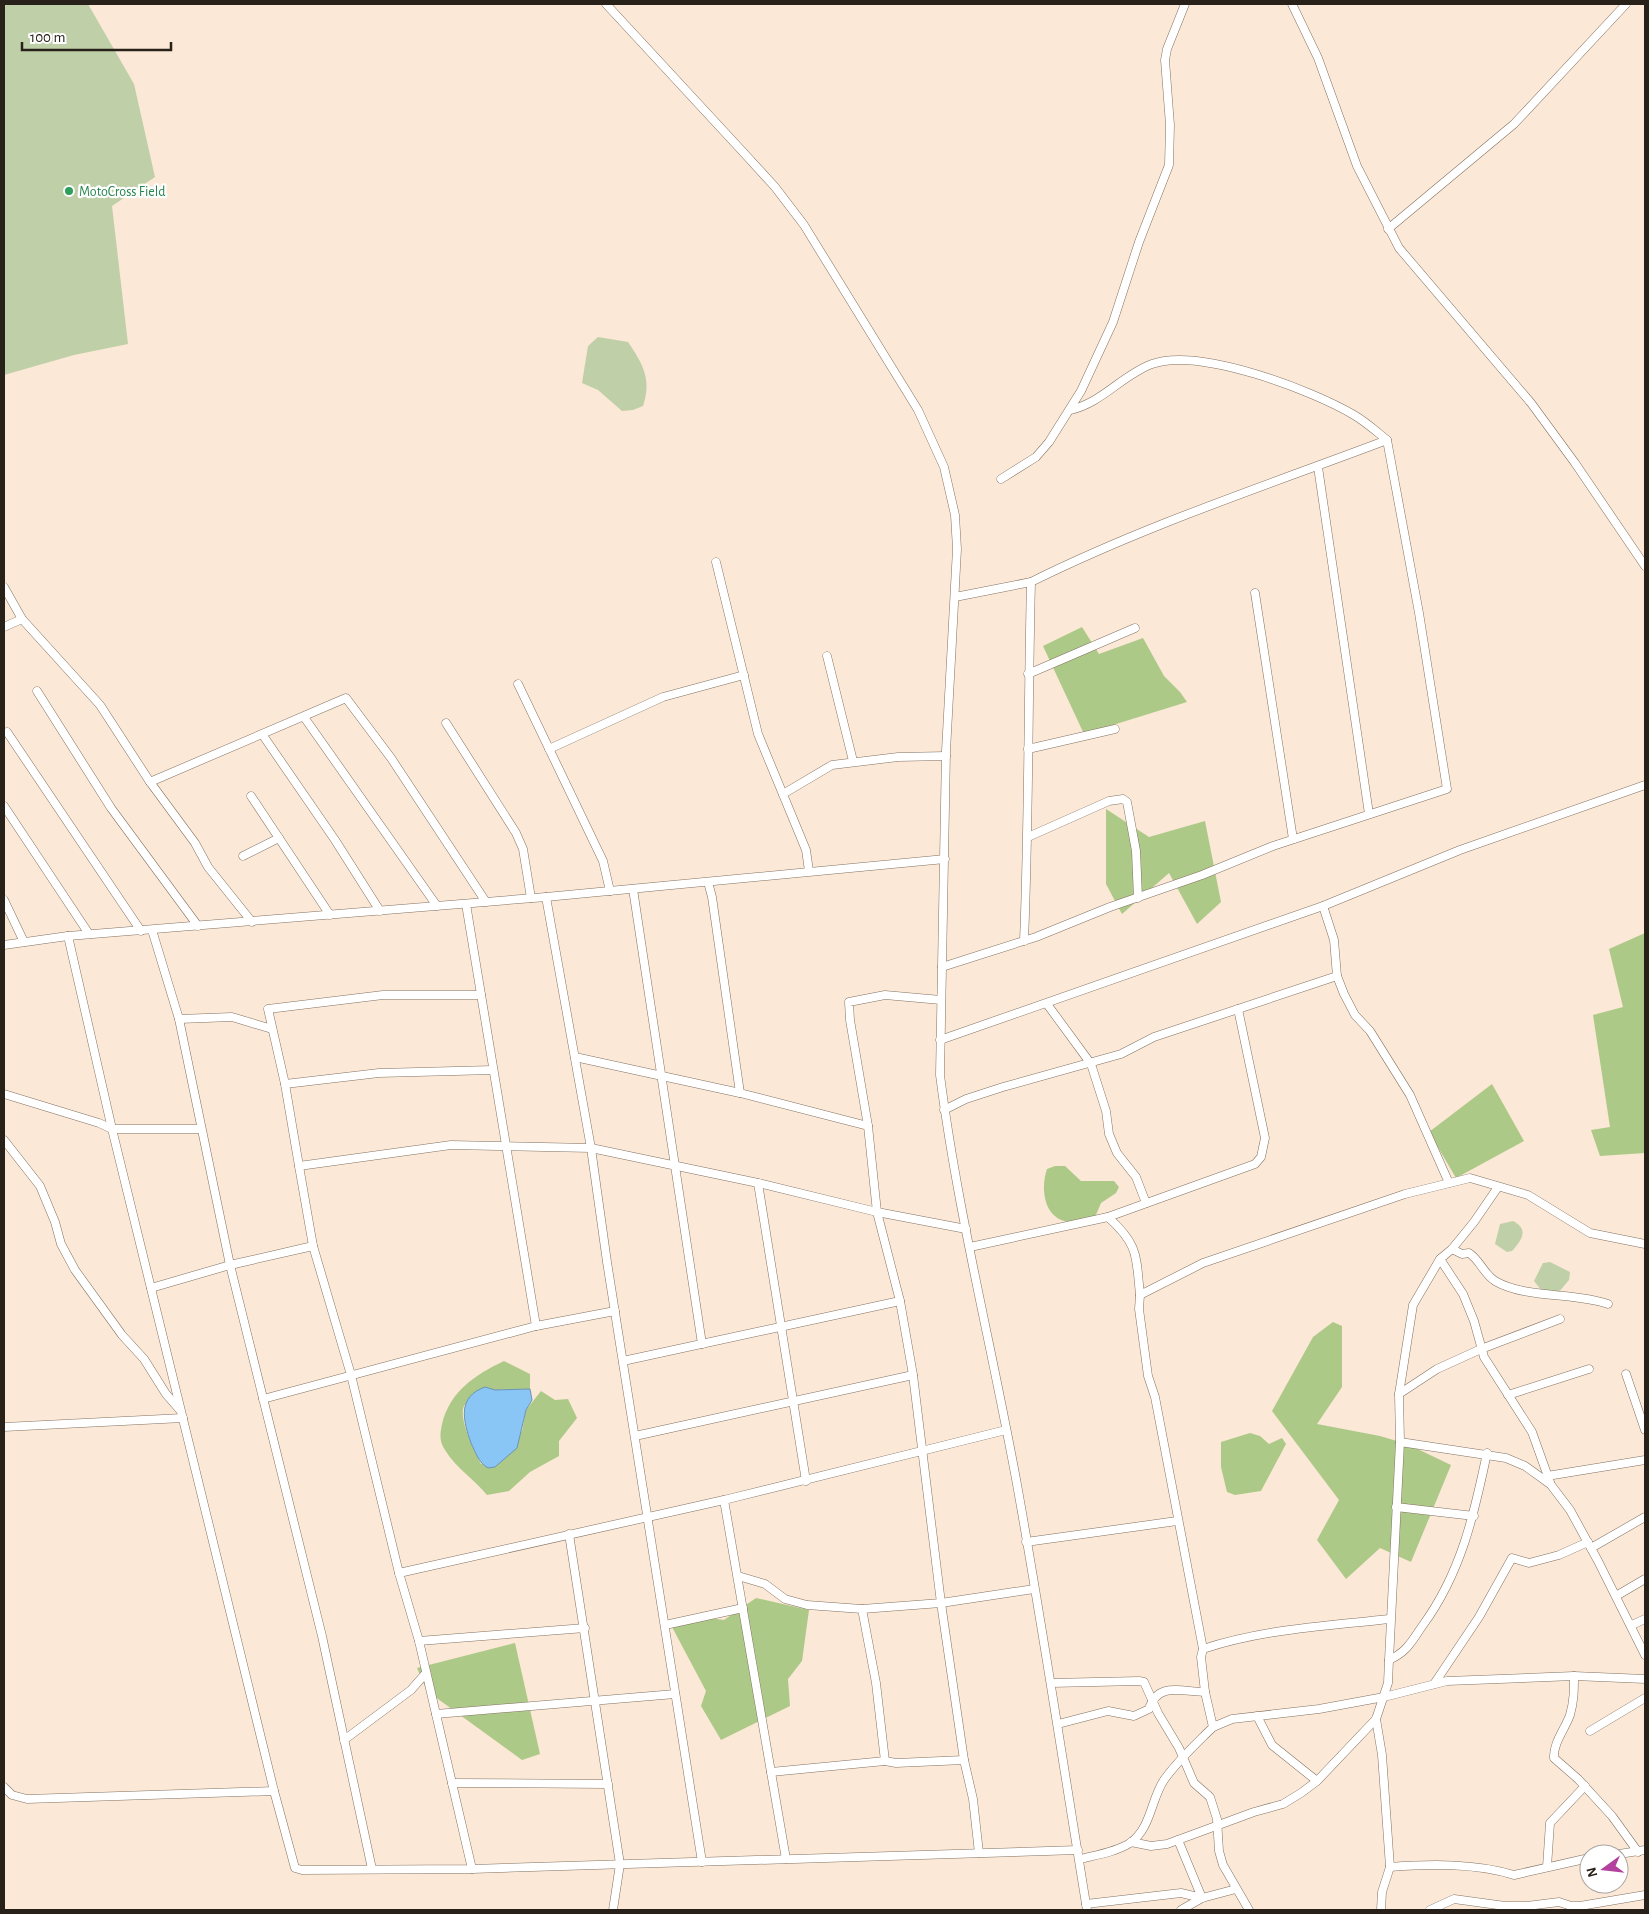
<svg xmlns="http://www.w3.org/2000/svg" width="1649" height="1914" font-family="'Alegreya Sans',sans-serif">
  <style>
    .green { fill: #bfd0a9 }
    .forest { fill: #adc988 }
    .water { fill: #89c5f5; stroke: #6c94b3 }
    .lines { fill: none; stroke-linecap: round; stroke-linejoin: round }
    .minor-casing { stroke: #837262; stroke-width: 9 }
    .minor { stroke: #fff; stroke-width: 8 }
    .leisure-dot { fill: #2e9e5b; stroke: #fff; stroke-width: 2 }
    .labels { text-anchor: middle; stroke-width: 4.5; stroke-linejoin: round; paint-order: stroke }
    .leisure-label { font-size: 14px; fill: #27864d; stroke: #fff; text-anchor: start }
  </style>
  <rect width="100%" height="100%" fill="#fbe8d6"/>
  <g class="green">
    <path d="M 4,4 L 88,4 L 134,84 L 155,177 L 112,206 L 128,344 L 74,355 L 4,375 Z"/>
    <path d="M 598,337 L 628,342 C 643,364 652,380 643,406 L 633,410 L 622,411 L 598,390 L 582,383 L 588,346 Z"/>
    <path d="M 1513,1221 C 1529,1229 1522,1240 1512,1251 L 1507,1252 L 1495,1244 L 1500,1224 Z"/>
    <path d="M 1550,1262 L 1570,1272 L 1569,1280 L 1558,1293 L 1542,1291 L 1534,1281 L 1543,1263 Z"/>
  </g>
  <g class="forest">
    <path d="M 1082,627 L 1099,654 L 1143,638 L 1164,676 L 1180,692 L 1187,702 L 1084,734 L 1043,646 Z"/>
    <path d="M 1106,809 L 1149,837 L 1205,821 L 1221,902 L 1197,924 L 1169,873 L 1122,914 L 1106,884 Z"/>
    <path d="M 1645,933 L 1645,1153 L 1600,1156 L 1591,1130 L 1610,1127 L 1593,1015 L 1623,1007 L 1609,949 Z"/>
    <path d="M 1492,1084 L 1524,1141 L 1456,1178 L 1429,1132 Z"/>
    <path d="M 1055,1166 L 1065,1166 L 1081,1181 L 1114,1181 L 1119,1187 L 1116,1193 L 1101,1203 L 1095,1217 C 1088,1219 1078,1223 1071,1222 C 1044,1221 1040,1189 1047,1169 Z"/>
    <path d="M 1333,1322 L 1342,1326 L 1342,1387 L 1317,1424 L 1380,1436 L 1407,1444 L 1451,1465 L 1411,1562 L 1380,1548 L 1346,1579 L 1317,1540 L 1339,1500 L 1272,1411 L 1313,1337 Z"/>
    <path d="M 504,1361 L 530,1374 L 530,1389 L 495,1390 L 485,1387 C 479,1392 468,1399 464,1406 C 458,1419 475,1451 481,1464 L 522,1431 L 526,1410 L 541,1391 L 555,1400 L 568,1399 L 577,1418 L 559,1441 L 559,1456 L 530,1472 L 509,1491 L 487,1495 C 474,1479 456,1468 445,1450 C 439,1441 440,1434 442,1424 C 450,1391 475,1375 504,1361 Z"/>
    <path d="M 1250,1433 L 1260,1436 L 1269,1444 L 1282,1438 L 1286,1444 L 1261,1491 L 1235,1495 L 1227,1492 L 1221,1467 L 1221,1442 Z"/>
    <path d="M 756,1598 L 809,1610 L 802,1661 L 788,1679 L 790,1706 L 721,1740 L 701,1706 L 706,1691 L 672,1627 L 702,1617 L 724,1620 Z"/>
    <path d="M 515,1643 L 540,1754 L 522,1760 L 427,1691 L 417,1668 Z"/>
  </g>
  <path class="water" d="M 485,1387 L 495,1390 L 530,1389 L 532,1400 L 526,1410 L 517,1448 L 495,1467 L 488,1468 C 478,1462 476,1453 471,1443 C 463,1420 457,1397 485,1387 Z"/>
  <g class="lines">
    <g class="minor-casing">
      <g id="minor">
        <path d="M 606,4 L 743,152 L 775,187 L 804,225 L 918,410 L 944,467 L 955,515 L 957,549 L 946,751 L 940,1075 C 958,1215 993,1351 1018,1490 C 1043,1630 1064,1770 1087,1910"/>
        <path d="M 1292,4 L 1318,58 L 1357,166 L 1399,248 L 1531,403 L 1575,463 L 1645,566"/>
        <path d="M 1388,229 L 1514,124 L 1626,4"/>
        <path d="M 1318,467 L 1369,814"/>
        <path d="M 1001,479 L 1036,457 L 1049,442 L 1081,391 L 1113,322 L 1139,242 L 1169,165 L 1170,125 L 1165,60 L 1167,49 L 1185,4"/>
        <path d="M 716,562 L 758,734 L 806,850 L 809,871"/>
        <path d="M 1031,582 C 1146,525 1268,485 1387,440"/>
        <path d="M 4,587 L 22,619 L 100,705 L 150,782 L 195,843 L 208,867 L 252,922"/>
        <path d="M 1255,593 L 1293,839"/>
        <path d="M 955,597 L 1031,582 C 1028,702 1029,821 1024,941"/>
        <path d="M 4,627 L 22,619"/>
        <path d="M 827,656 L 853,761"/>
        <path d="M 1028,674 L 1135,628"/>
        <path d="M 518,684 L 603,861 L 610,891"/>
        <path d="M 37,691 L 111,808 L 198,926"/>
        <path d="M 304,717 L 437,906"/>
        <path d="M 446,723 L 516,833 L 523,849 L 531,898"/>
        <path d="M 7,732 L 141,931"/>
        <path d="M 262,734 L 335,840 L 380,911"/>
        <path d="M 549,749 L 663,697 L 744,675"/>
        <path d="M 1028,749 L 1115,729"/>
        <path d="M 150,782 L 346,698 L 391,758 L 486,902"/>
        <path d="M 783,794 L 832,765 L 898,757 L 946,756"/>
        <path d="M 251,796 L 330,915"/>
        <path d="M 4,806 L 89,934"/>
        <path d="M 1028,837 L 1109,801 L 1123,799 L 1127,802 L 1136,851 L 1138,898"/>
        <path d="M 243,856 L 279,838"/>
        <path d="M 708,882 L 712,897 L 740,1093"/>
        <path d="M 633,889 L 702,1344"/>
        <path d="M 546,897 L 591,1148 L 607,1262 L 702,1862"/>
        <path d="M 4,900 L 24,942"/>
        <path d="M 466,904 L 536,1326"/>
        <path d="M 1323,906 L 1334,940 L 1337,976 L 1344,994 L 1355,1015 L 1370,1031 L 1410,1095 L 1449,1183"/>
        <path d="M 152,930 L 179,1019 L 232,1017 L 272,1029"/>
        <path d="M 68,936 L 112,1129 L 200,1129"/>
        <path d="M 4,945 L 68,936 L 546,897 L 945,859"/>
        <path d="M 942,967 L 1036,937 L 1110,907 L 1202,875 L 1273,846 L 1447,789 L 1419,613 L 1387,440 C 1377,432 1366,422 1354,415 C 1312,390 1199,347 1152,364 C 1122,375 1102,403 1070,410"/>
        <path d="M 941,1000 L 885,995 L 849,1002 L 850,1020 L 868,1126 L 877,1212 L 900,1301 L 913,1375 L 941,1603 L 964,1760"/>
        <path d="M 1047,1004 L 1091,1064 L 1106,1111 L 1109,1134 L 1117,1153 L 1136,1177 L 1146,1203"/>
        <path d="M 179,1019 L 230,1265 L 322,1636 L 372,1869"/>
        <path d="M 940,1040 L 1323,906 L 1460,850 L 1645,785"/>
        <path d="M 575,1057 L 740,1093 L 868,1126"/>
        <path d="M 285,1084 L 379,1073 L 493,1070"/>
        <path d="M 4,1094 L 99,1123 L 112,1129 L 274,1791 L 295,1868 L 302,1870 L 472,1869 L 1078,1850"/>
        <path d="M 944,1110 L 966,1099 L 1003,1087 L 1121,1054 L 1154,1037 L 1337,976"/>
        <path d="M 4,1140 L 40,1186 L 55,1222 L 61,1244 L 75,1270 L 122,1335 L 144,1359 L 166,1394 L 180,1410"/>
        <path d="M 299,1166 L 285,1084 L 268,1009 L 383,995 L 481,995"/>
        <path d="M 758,1183 L 806,1481"/>
        <path d="M 1108,1217 L 1255,1164 L 1261,1157 L 1265,1138 L 1238,1009"/>
        <path d="M 970,1247 L 1108,1217 C 1139,1245 1136,1256 1140,1295 L 1203,1263 L 1405,1194 L 1470,1178 L 1528,1195 L 1590,1233 L 1645,1244"/>
        <path d="M 1452,1249 L 1462,1254 L 1469,1253 C 1480,1260 1483,1273 1495,1281 C 1526,1299 1574,1292 1608,1304"/>
        <path d="M 1440,1259 L 1463,1294 L 1474,1321 L 1484,1357 L 1532,1432 L 1551,1485 L 1570,1510 L 1598,1561 L 1645,1655"/>
        <path d="M 151,1288 L 230,1265 L 313,1246"/>
        <path d="M 1140,1295 L 1139,1309 L 1148,1376 L 1155,1397 L 1203,1649"/>
        <path d="M 623,1361 L 900,1301"/>
        <path d="M 1626,1374 L 1645,1430"/>
        <path d="M 1399,1394 L 1437,1369 L 1481,1349 L 1560,1319"/>
        <path d="M 1508,1395 L 1589,1369"/>
        <path d="M 263,1399 L 536,1326 L 615,1311"/>
        <path d="M 4,1427 L 183,1418"/>
        <path d="M 635,1436 L 913,1375"/>
        <path d="M 1400,1442 L 1506,1458 L 1525,1466 L 1550,1484"/>
        <path d="M 1547,1476 L 1645,1460"/>
        <path d="M 724,1500 L 786,1859"/>
        <path d="M 1396,1507 L 1474,1516"/>
        <path d="M 569,1534 L 620,1864 L 613,1910"/>
        <path d="M 1026,1542 L 1177,1521"/>
        <path d="M 1591,1548 L 1645,1517"/>
        <path d="M 399,1573 L 724,1500 L 1006,1430"/>
        <path d="M 738,1576 L 765,1584 L 785,1599 L 807,1605 L 862,1609 L 876,1683 L 885,1761 L 896,1763 L 964,1760 L 973,1799 L 979,1853"/>
        <path d="M 1616,1596 L 1645,1579"/>
        <path d="M 862,1609 L 941,1603 L 1034,1589"/>
        <path d="M 665,1625 L 743,1608"/>
        <path d="M 1632,1625 L 1645,1619"/>
        <path d="M 419,1641 L 585,1628"/>
        <path d="M 1389,1660 L 1400,1442 L 1399,1394 L 1413,1305 L 1440,1259 L 1452,1249 L 1474,1222 L 1498,1187"/>
        <path d="M 1574,1676 C 1574,1690 1574,1701 1570,1715 C 1565,1729 1553,1743 1554,1758 L 1578,1779 L 1612,1816 L 1638,1852"/>
        <path d="M 1051,1683 L 1139,1681 L 1144,1682 L 1158,1713 L 1179,1748 L 1194,1783 L 1210,1797 L 1217,1819 L 1219,1851 L 1223,1865 L 1249,1910"/>
        <path d="M 1434,1684 L 1479,1617 L 1512,1558 L 1529,1563 L 1559,1555 L 1588,1542"/>
        <path d="M 1205,1692 L 1201,1657 L 1203,1649 C 1263,1629 1327,1626 1389,1619"/>
        <path d="M 436,1714 L 675,1694"/>
        <path d="M 1257,1716 L 1272,1745 L 1317,1781"/>
        <path d="M 1376,1719 L 1382,1755 L 1390,1867 L 1382,1892 L 1381,1910"/>
        <path d="M 1058,1724 L 1108,1711 L 1134,1716 L 1149,1709 C 1158,1681 1182,1692 1205,1692 L 1213,1727 L 1232,1719 L 1319,1709 L 1384,1697 L 1447,1681 L 1574,1676 L 1645,1679"/>
        <path d="M 1590,1731 L 1645,1698"/>
        <path d="M 344,1740 L 411,1690 L 426,1673"/>
        <path d="M 771,1772 L 885,1761"/>
        <path d="M 452,1783 L 608,1784"/>
        <path d="M 4,1787 L 12,1795 L 27,1799 L 274,1791"/>
        <path d="M 1131,1842 L 1151,1846 L 1167,1844 L 1254,1812 L 1283,1804 L 1301,1793 L 1317,1781 L 1376,1719 L 1388,1683 L 1389,1660 C 1408,1651 1411,1642 1423,1625 C 1461,1573 1474,1515 1487,1453"/>
        <path d="M 1619,1854 L 1645,1850"/>
        <path d="M 1080,1859 C 1096,1855 1116,1852 1130,1843 C 1151,1829 1151,1799 1164,1780 C 1178,1760 1196,1744 1213,1727"/>
        <path d="M 1390,1867 C 1430,1864 1475,1863 1514,1875 L 1589,1858"/>
        <path d="M 1547,1867 L 1550,1823 L 1585,1786"/>
        <path d="M 472,1869 L 419,1641 L 399,1573 L 351,1375 L 313,1246 L 299,1166 L 451,1145 L 591,1148 L 758,1183 L 877,1212 L 966,1229"/>
        <path d="M 1086,1904 L 1181,1893 L 1202,1898 L 1178,1840"/>
        <path d="M 1181,1910 L 1202,1898 L 1236,1889"/>
        <path d="M 1430,1910 L 1454,1899 L 1505,1906 L 1527,1906 L 1559,1902 L 1571,1906 L 1580,1906 L 1645,1895"/>
      </g>
    </g>
    <use href="#minor" class="minor"/>
  </g>
  <circle class="leisure-dot" cx="69" cy="191" r="5"/>
  <g class="labels">
    <g class="leisure-label">
      <text x="79" y="196">MotoCross Field</text>
    </g>
  </g>
  <rect width="1649" height="1914" fill="none" stroke="#28211a" stroke-width="10"/>
  <g transform="translate(1604 1869) rotate(255)"><circle r="24" fill="#ffffff" stroke="#a9a6a3"/>
  <path d="M0-4L9 19L0 12L-9 19Z" fill="#b2429e"/>
  <text y="-8" font-size="14" font-weight="bold" text-anchor="middle" fill="#28211a">N</text>
  </g>
  <path d="M22 42v8h149v-8" fill="none" stroke="#28211a" stroke-width="2.5"/>
  <text x="30" y="42" font-size="15" fill="#28211a" stroke="#ffffff" stroke-width="4" paint-order="stroke">100 m</text>
</svg>
